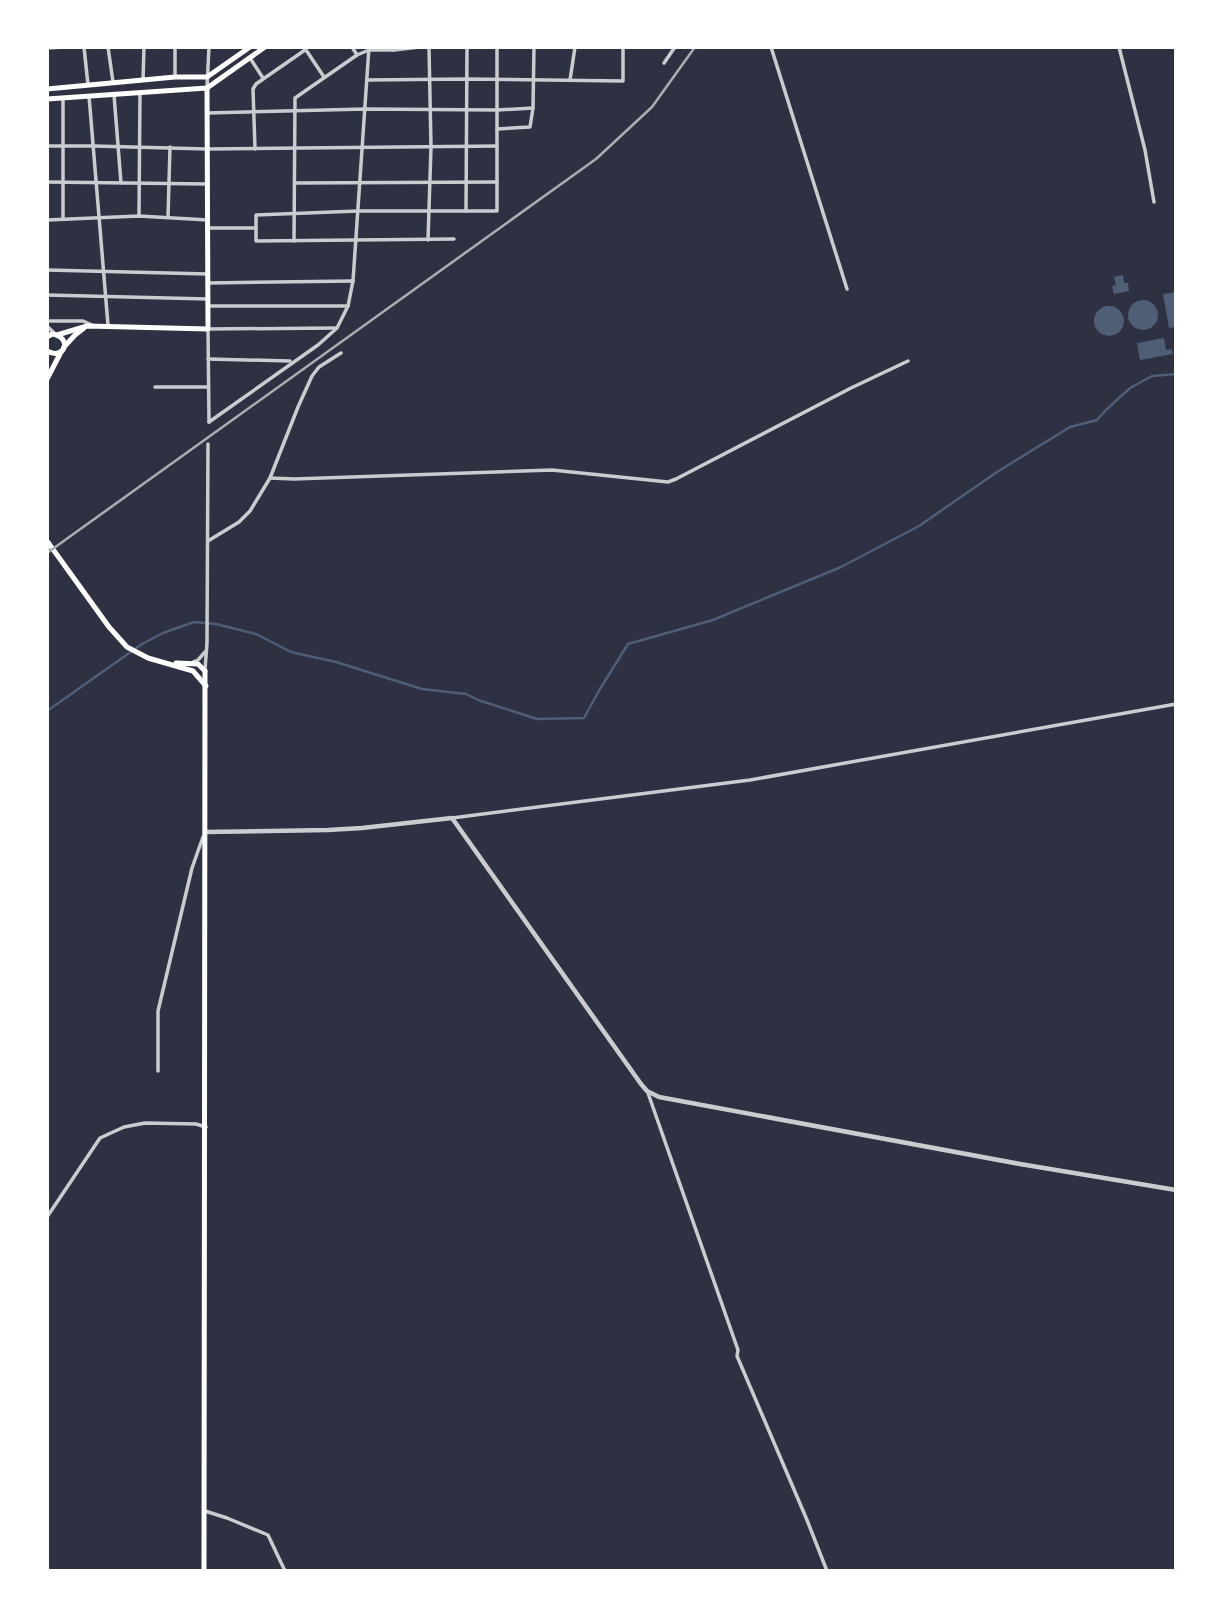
<svg xmlns="http://www.w3.org/2000/svg" width="1223" height="1618" font-family="'Titillium Web',sans-serif">
  <style>
    .water { fill: #4f5d75 }
    .lines { fill: none; stroke-linecap: round; stroke-linejoin: round }
    .stream { stroke: #4f5d75; stroke-width: 2.5 }
    .minor { stroke: #caccd0; stroke-width: 3.5 }
    .tertiary { stroke: #caccd0; stroke-width: 4.5 }
    .secondary { stroke: #fff; stroke-width: 5 }
    .primary { stroke: #fff; stroke-width: 5 }
    .rail { stroke: #abadb3; stroke-width: 2.5 }
  </style>
  <rect width="100%" height="100%" fill="#2d3142"/>
  <g class="water">
    <path d="M 1123,275 L 1124,283 L 1128,283 L 1129,291 L 1114,294 L 1112,286 L 1116,285 L 1114,277 Z"/>
    <path d="M 1176,292 L 1176,327 L 1169,328 L 1163,294 Z"/>
    <circle cx="1143" cy="315" r="15"/>
    <circle cx="1109" cy="321" r="15"/>
    <path d="M 1164,338 L 1166,350 L 1172,349 L 1173,354 L 1140,360 L 1137,343 Z"/>
  </g>
  <g class="lines">
    <path class="stream" d="M 47,711 L 142,644 L 163,633 L 194,622 L 216,624 L 256,634 L 291,652 L 336,662 L 422,689 L 466,694 L 478,700 L 537,719 L 584,718 L 600,689 L 628,644 L 713,620 L 841,567 L 919,526 L 997,472 L 1070,427 L 1097,420 L 1106,410 L 1130,388 L 1152,376 L 1176,374"/>
    <g class="minor">
      <path d="M 84,47 L 88,85"/>
      <path d="M 108,47 L 113,82"/>
      <path d="M 304,47 L 324,77"/>
      <path d="M 352,47 L 357,55"/>
      <path d="M 395,47 L 394,50 L 420,47"/>
      <path d="M 771,47 L 847,289"/>
      <path d="M 1119,47 L 1145,150 L 1154,202"/>
      <path d="M 47,48 L 65,47"/>
      <path d="M 250,58 L 263,78"/>
      <path d="M 664,63 L 675,47"/>
      <path d="M 175,77 L 175,47"/>
      <path d="M 143,80 L 144,47"/>
      <path d="M 367,80 L 466,79 L 623,81 L 623,47"/>
      <path d="M 570,80 L 575,47"/>
      <path d="M 207,87 L 209,47"/>
      <path d="M 114,95 L 121,183"/>
      <path d="M 89,96 L 108,325"/>
      <path d="M 63,98 L 63,219"/>
      <path d="M 207,113 L 366,109 L 497,110 L 533,108"/>
      <path d="M 497,129 L 530,127 L 533,108 L 534,47"/>
      <path d="M 47,146 L 94,146 L 207,149 L 497,146"/>
      <path d="M 255,149 L 253,89 L 256,84 L 305,50"/>
      <path d="M 47,182 L 208,184"/>
      <path d="M 295,183 L 497,182"/>
      <path d="M 466,211 L 467,47"/>
      <path d="M 139,216 L 140,93"/>
      <path d="M 168,217 L 170,147"/>
      <path d="M 47,220 L 139,216 L 208,220"/>
      <path d="M 209,228 L 256,228"/>
      <path d="M 454,239 L 256,241 L 256,215 L 358,211 L 497,211 L 497,47"/>
      <path d="M 428,240 L 431,147 L 429,47"/>
      <path d="M 294,241 L 295,98 L 357,55 L 369,50 L 394,50"/>
      <path d="M 47,270 L 208,274"/>
      <path d="M 208,283 L 353,281"/>
      <path d="M 47,295 L 208,299"/>
      <path d="M 208,306 L 348,306"/>
      <path d="M 47,321 L 83,321 L 92,325"/>
      <path d="M 47,326 L 54,333"/>
      <path d="M 208,359 L 290,361"/>
      <path d="M 155,387 L 208,387"/>
      <path d="M 209,422 L 318,345 L 337,328 L 348,306 L 353,281 L 369,47"/>
      <path d="M 209,422 L 208,329 L 335,328"/>
      <path d="M 270,478 L 294,479 L 552,470 L 668,482 L 676,479 L 851,388 L 908,361"/>
      <path d="M 208,541 L 239,522 L 250,511 L 270,478 L 298,407 L 312,376 L 319,367 L 341,353"/>
      <path d="M 193,662 L 198,660 L 205,652"/>
      <path d="M 205,670 L 207,643 L 208,444"/>
      <path d="M 452,818 L 750,780 L 1176,704"/>
      <path d="M 158,1071 L 158,1011 L 192,868 L 203,837"/>
      <path d="M 648,1093 L 738,1350 L 737,1356 L 807,1520 L 827,1571"/>
      <path d="M 47,1217 L 100,1138 L 124,1127 L 145,1123 L 196,1124 L 206,1127"/>
      <path d="M 205,1511 L 227,1518 L 268,1535 L 285,1571"/>
    </g>
    <path class="tertiary" d="M 205,832 L 328,830 L 362,828 L 452,818 L 641,1084 L 647,1091 L 659,1097 L 1020,1164 L 1176,1190"/>
    <g class="secondary">
      <path d="M 47,89 L 175,77 L 207,77 L 250,47"/>
      <path d="M 47,99 L 207,88 L 265,47"/>
      <path d="M 57,335 L 87,326 L 208,329 L 207,88"/>
      <path d="M 64,347 L 75,335 L 84,328"/>
    </g>
    <g class="primary">
      <path d="M 47,337 L 52,334 C 73,337 65,361 47,351"/>
      <path d="M 47,379 L 61,352"/>
      <path d="M 47,541 L 109,627 L 127,647 L 148,658 L 193,671 L 206,686"/>
      <path d="M 176,663 L 198,664 L 205,671"/>
      <path d="M 204,1571 L 205,671"/>
    </g>
    <path class="rail" d="M 47,553 L 596,159 L 652,107 L 695,47"/>
  </g>
  <rect width="1223" height="1618" fill="none" stroke="#ffffff" stroke-width="98"/>
</svg>
